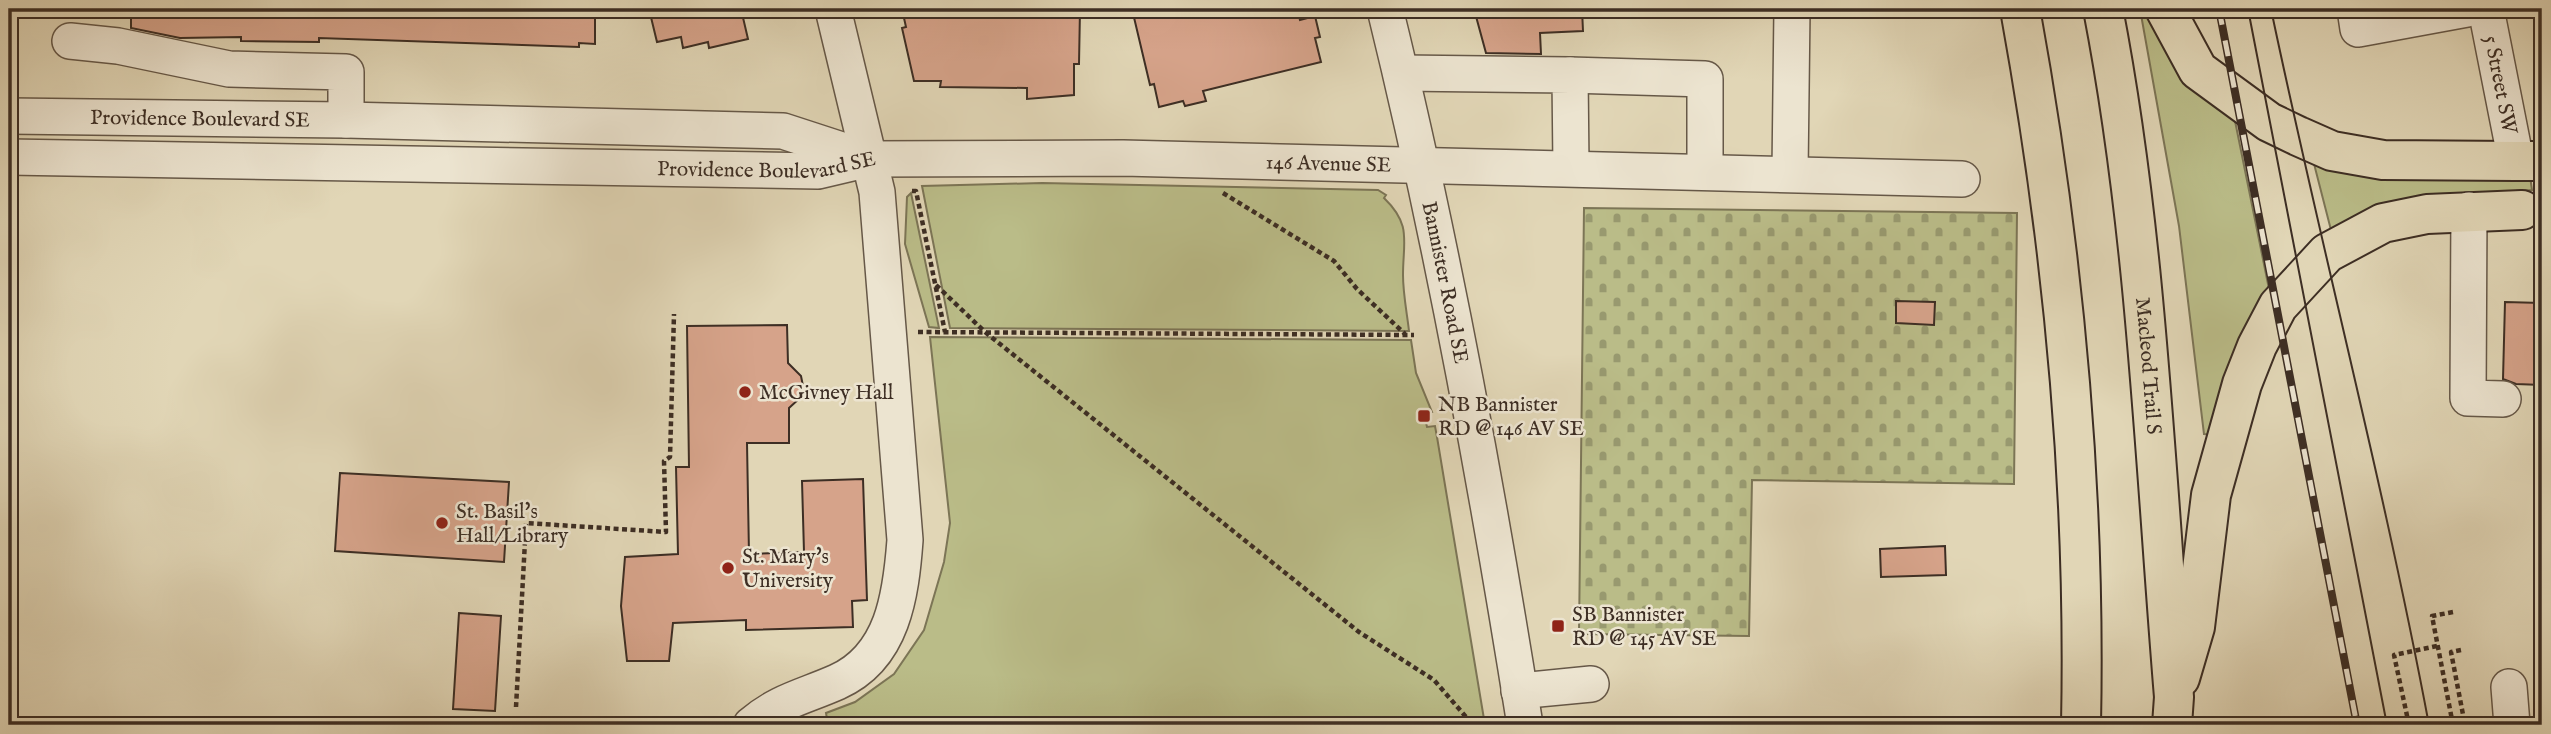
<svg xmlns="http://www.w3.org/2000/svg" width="2551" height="734" font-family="'IM FELL English',serif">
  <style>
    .green { fill: #babc88; stroke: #7c7556; stroke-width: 2 }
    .cemetery { fill: url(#cemetery-stones); stroke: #7c7556; stroke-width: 2 }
    .building { fill: #d6a38a; stroke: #3d2e24; stroke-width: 2 }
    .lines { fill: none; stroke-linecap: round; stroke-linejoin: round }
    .minor-casing { stroke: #665848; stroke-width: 38 }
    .major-casing { stroke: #3d2e24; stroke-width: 42 }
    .highway-casing { stroke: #3d2e24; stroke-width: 42 }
    .path { stroke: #3d2e24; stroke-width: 4.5; stroke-dasharray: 5 3.5; stroke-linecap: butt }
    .minor { stroke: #ece4d0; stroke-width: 35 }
    .major { stroke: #e1d6b6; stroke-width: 38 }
    .highway { stroke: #e1d6b6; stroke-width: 38 }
    .tram { stroke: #3d2e24; stroke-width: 2 }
    .rail-casing { stroke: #3d2e24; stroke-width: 8 }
    .rail { stroke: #ece4d0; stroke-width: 5; stroke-dasharray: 16; stroke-linecap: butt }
    .poi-dot { fill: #8f2418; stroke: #ece4d0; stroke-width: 2.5 }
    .labels { text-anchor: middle; stroke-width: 5; stroke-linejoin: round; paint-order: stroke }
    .street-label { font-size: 21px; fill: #3d2e24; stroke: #ece4d0 }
    .poi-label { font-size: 21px; fill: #3d2e24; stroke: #ece4d0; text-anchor: start }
  </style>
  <defs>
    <pattern id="cemetery-stones" width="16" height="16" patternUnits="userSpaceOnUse" patternTransform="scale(1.75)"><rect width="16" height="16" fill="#babc88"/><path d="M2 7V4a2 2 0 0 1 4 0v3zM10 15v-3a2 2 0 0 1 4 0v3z" fill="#98996f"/></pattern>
  </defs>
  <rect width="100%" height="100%" fill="#e1d6b6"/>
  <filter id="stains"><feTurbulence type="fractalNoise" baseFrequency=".00286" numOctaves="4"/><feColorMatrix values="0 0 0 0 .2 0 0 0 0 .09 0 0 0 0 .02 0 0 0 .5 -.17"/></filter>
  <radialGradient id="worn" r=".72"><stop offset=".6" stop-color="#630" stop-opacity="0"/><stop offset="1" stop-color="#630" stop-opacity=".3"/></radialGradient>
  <g class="green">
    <path d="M 2140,9 L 2160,9 L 2234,116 L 2270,294 L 2215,435 L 2204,434 L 2179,226 Z"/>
    <path d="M 2312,156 L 2530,176 L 2532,190 L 2432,196 L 2332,234 Z"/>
    <path d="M 1042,183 L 1378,190 L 1386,195 L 1384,198 C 1412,225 1403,241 1403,275 C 1403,294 1407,313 1409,331 L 950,328 L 922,186 Z"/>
    <path d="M 911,193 L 939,328 L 929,327 L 905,244 L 907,197 Z"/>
    <path d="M 930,337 L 1411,340 L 1416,373 L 1432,412 L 1424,414 L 1427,427 L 1435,426 L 1437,437 L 1485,725 L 828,725 L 826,713 L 855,702 L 894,674 L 924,630 L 944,562 L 950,523 Z"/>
  </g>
  <path class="cemetery" d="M 1584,208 L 2017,213 L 2014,484 L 1752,480 L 1749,636 L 1579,634 Z"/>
  <g class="building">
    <path d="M 131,9 L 595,9 L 595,44 L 579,43 L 579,47 L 319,38 L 319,42 L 241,41 L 241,37 L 180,38 L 131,28 Z"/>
    <path d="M 649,9 L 741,9 L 748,39 L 709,48 L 708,42 L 683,48 L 681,37 L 657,42 Z"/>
    <path d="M 902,9 L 1080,9 L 1079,64 L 1074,64 L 1074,95 L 1027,99 L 1027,88 L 940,87 L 941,81 L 914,81 L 902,28 L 906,27 Z"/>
    <path d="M 1132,9 L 1297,9 L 1300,20 L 1315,16 L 1320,37 L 1315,38 L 1321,62 L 1203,91 L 1206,101 L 1185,106 L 1183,101 L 1159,107 L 1154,84 L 1150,85 Z"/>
    <path d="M 1474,9 L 1582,9 L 1583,31 L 1540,33 L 1541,54 L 1486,53 Z"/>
    <path d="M 1896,301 L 1935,302 L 1934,325 L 1896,323 Z"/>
    <path d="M 2505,302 L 2542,303 L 2542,385 L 2516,384 L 2503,379 Z"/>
    <path d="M 787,325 L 788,363 L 801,376 L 803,386 L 800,398 L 789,408 L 789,443 L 747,443 L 749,554 L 804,552 L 802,481 L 863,479 L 867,600 L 852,601 L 853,627 L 746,630 L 746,620 L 673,623 L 669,661 L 627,661 L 621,606 L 625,557 L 678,554 L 676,467 L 689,467 L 687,326 Z"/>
    <path d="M 340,473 L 509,482 L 504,562 L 335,551 Z"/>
    <path d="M 1945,546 L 1946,575 L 1881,577 L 1880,549 Z"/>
    <path d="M 459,613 L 501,616 L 495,711 L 453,709 Z"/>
  </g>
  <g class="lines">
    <g class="minor-casing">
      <g id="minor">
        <path id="s1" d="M 1385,9 C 1443,245 1487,485 1525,725"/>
        <path d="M 2355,9 L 2358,29 L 2467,9"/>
        <path id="s2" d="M 2486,9 L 2516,161"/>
        <path d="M 70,41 L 118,46 L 229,69 L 346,72 L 346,120"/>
        <path d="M 1401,73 L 1570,75 L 1571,167"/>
        <path d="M 1570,75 L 1705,79 L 1705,170"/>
        <path id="s3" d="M 9,116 L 346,120 L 783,131 L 869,159"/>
        <path id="s4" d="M 9,157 L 818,171 L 869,159 L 1123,158 L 1962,179"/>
        <path d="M 1790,172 L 1792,9"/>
        <path d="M 2469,210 L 2468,398 L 2503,399"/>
        <path d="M 2509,687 L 2512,725"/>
        <path d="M 1519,691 L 1591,684"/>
        <path d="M 751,725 C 779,701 803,697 837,682 C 893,657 901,595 905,540 L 877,192 L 833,9"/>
      </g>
    </g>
    <g class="major-casing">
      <path id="major" d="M 2516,161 L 2542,161"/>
    </g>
    <g class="highway-casing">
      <g id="highway">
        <path d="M 2020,9 C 2063,245 2086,485 2081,725"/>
        <path id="s5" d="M 2103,9 C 2147,236 2155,468 2174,697 L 2172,725"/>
        <path d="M 2165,9 L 2198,70 L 2269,122 L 2298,136 L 2332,151 L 2383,160 L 2516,161"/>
        <path d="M 2180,678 L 2195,627 L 2211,495 L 2242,384 L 2257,346 L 2278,306 L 2327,253 L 2383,223 L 2427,214 L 2522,210"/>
      </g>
    </g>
    <g class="path">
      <path d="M 912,191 L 916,191 L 945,332"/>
      <path d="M 1223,193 L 1334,261 L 1357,289 L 1405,334"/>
      <path d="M 936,285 L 985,332 L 1359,632 L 1434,680 L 1473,725"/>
      <path d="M 918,332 L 1414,335"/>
      <path d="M 2453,612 L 2432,616 L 2453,725"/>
      <path d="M 2461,650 L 2451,652 L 2465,725"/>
      <path d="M 516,707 L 526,523 L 666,532 L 664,461 L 670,457 L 674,314"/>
      <path d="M 2321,725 L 2354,725"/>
      <path d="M 2409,725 L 2394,655 L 2437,646"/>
    </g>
    <use href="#minor" class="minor"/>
    <use href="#major" class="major"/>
    <use href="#highway" class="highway"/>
    <g class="tram">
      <path d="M 2248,9 L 2387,725"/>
      <path d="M 2271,9 C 2321,248 2384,485 2429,725"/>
    </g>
    <g class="rail-casing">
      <path id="rail" d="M 2219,9 L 2357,725"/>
    </g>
    <use href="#rail" class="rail"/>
  </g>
  <g class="poi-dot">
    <circle cx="745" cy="392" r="7"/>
    <rect x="1417" y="409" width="14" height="14" rx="3.5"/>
    <circle cx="442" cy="523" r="7"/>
    <circle cx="728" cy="568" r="7"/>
    <rect x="1551" y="619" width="14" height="14" rx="3.5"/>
  </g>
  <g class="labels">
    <g class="street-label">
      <text dy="7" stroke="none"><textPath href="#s2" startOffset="77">5 Street SW</textPath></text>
      <text dy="7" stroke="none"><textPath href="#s3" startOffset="191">Providence Boulevard SE</textPath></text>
      <text dy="7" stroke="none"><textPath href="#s4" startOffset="758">Providence Boulevard SE</textPath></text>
      <text dy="7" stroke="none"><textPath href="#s4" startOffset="1321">146 Avenue SE</textPath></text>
      <text dy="7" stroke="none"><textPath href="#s1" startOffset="280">Bannister Road SE</textPath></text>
      <text dy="7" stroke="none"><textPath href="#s5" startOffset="360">Macleod Trail S</textPath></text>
    </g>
    <g class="poi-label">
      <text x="759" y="399">McGivney Hall</text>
      <text x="1438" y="411">NB Bannister<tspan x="1438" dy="24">RD @ 146 AV SE</tspan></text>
      <text x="456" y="518">St. Basil's<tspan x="456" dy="24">Hall/Library</tspan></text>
      <text x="742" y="563">St. Mary's<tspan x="742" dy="24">University</tspan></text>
      <text x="1572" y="621">SB Bannister<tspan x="1572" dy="24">RD @ 145 AV SE</tspan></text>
    </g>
  </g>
  <rect width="2551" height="734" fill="none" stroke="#e1d6b6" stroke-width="35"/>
  <rect x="10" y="10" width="2530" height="713" fill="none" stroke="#3d2e24" stroke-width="3.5"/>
  <rect x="18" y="18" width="2516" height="699" fill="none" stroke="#3d2e24" stroke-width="2"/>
  <rect width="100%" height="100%" filter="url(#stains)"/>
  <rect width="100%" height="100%" fill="url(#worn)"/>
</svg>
